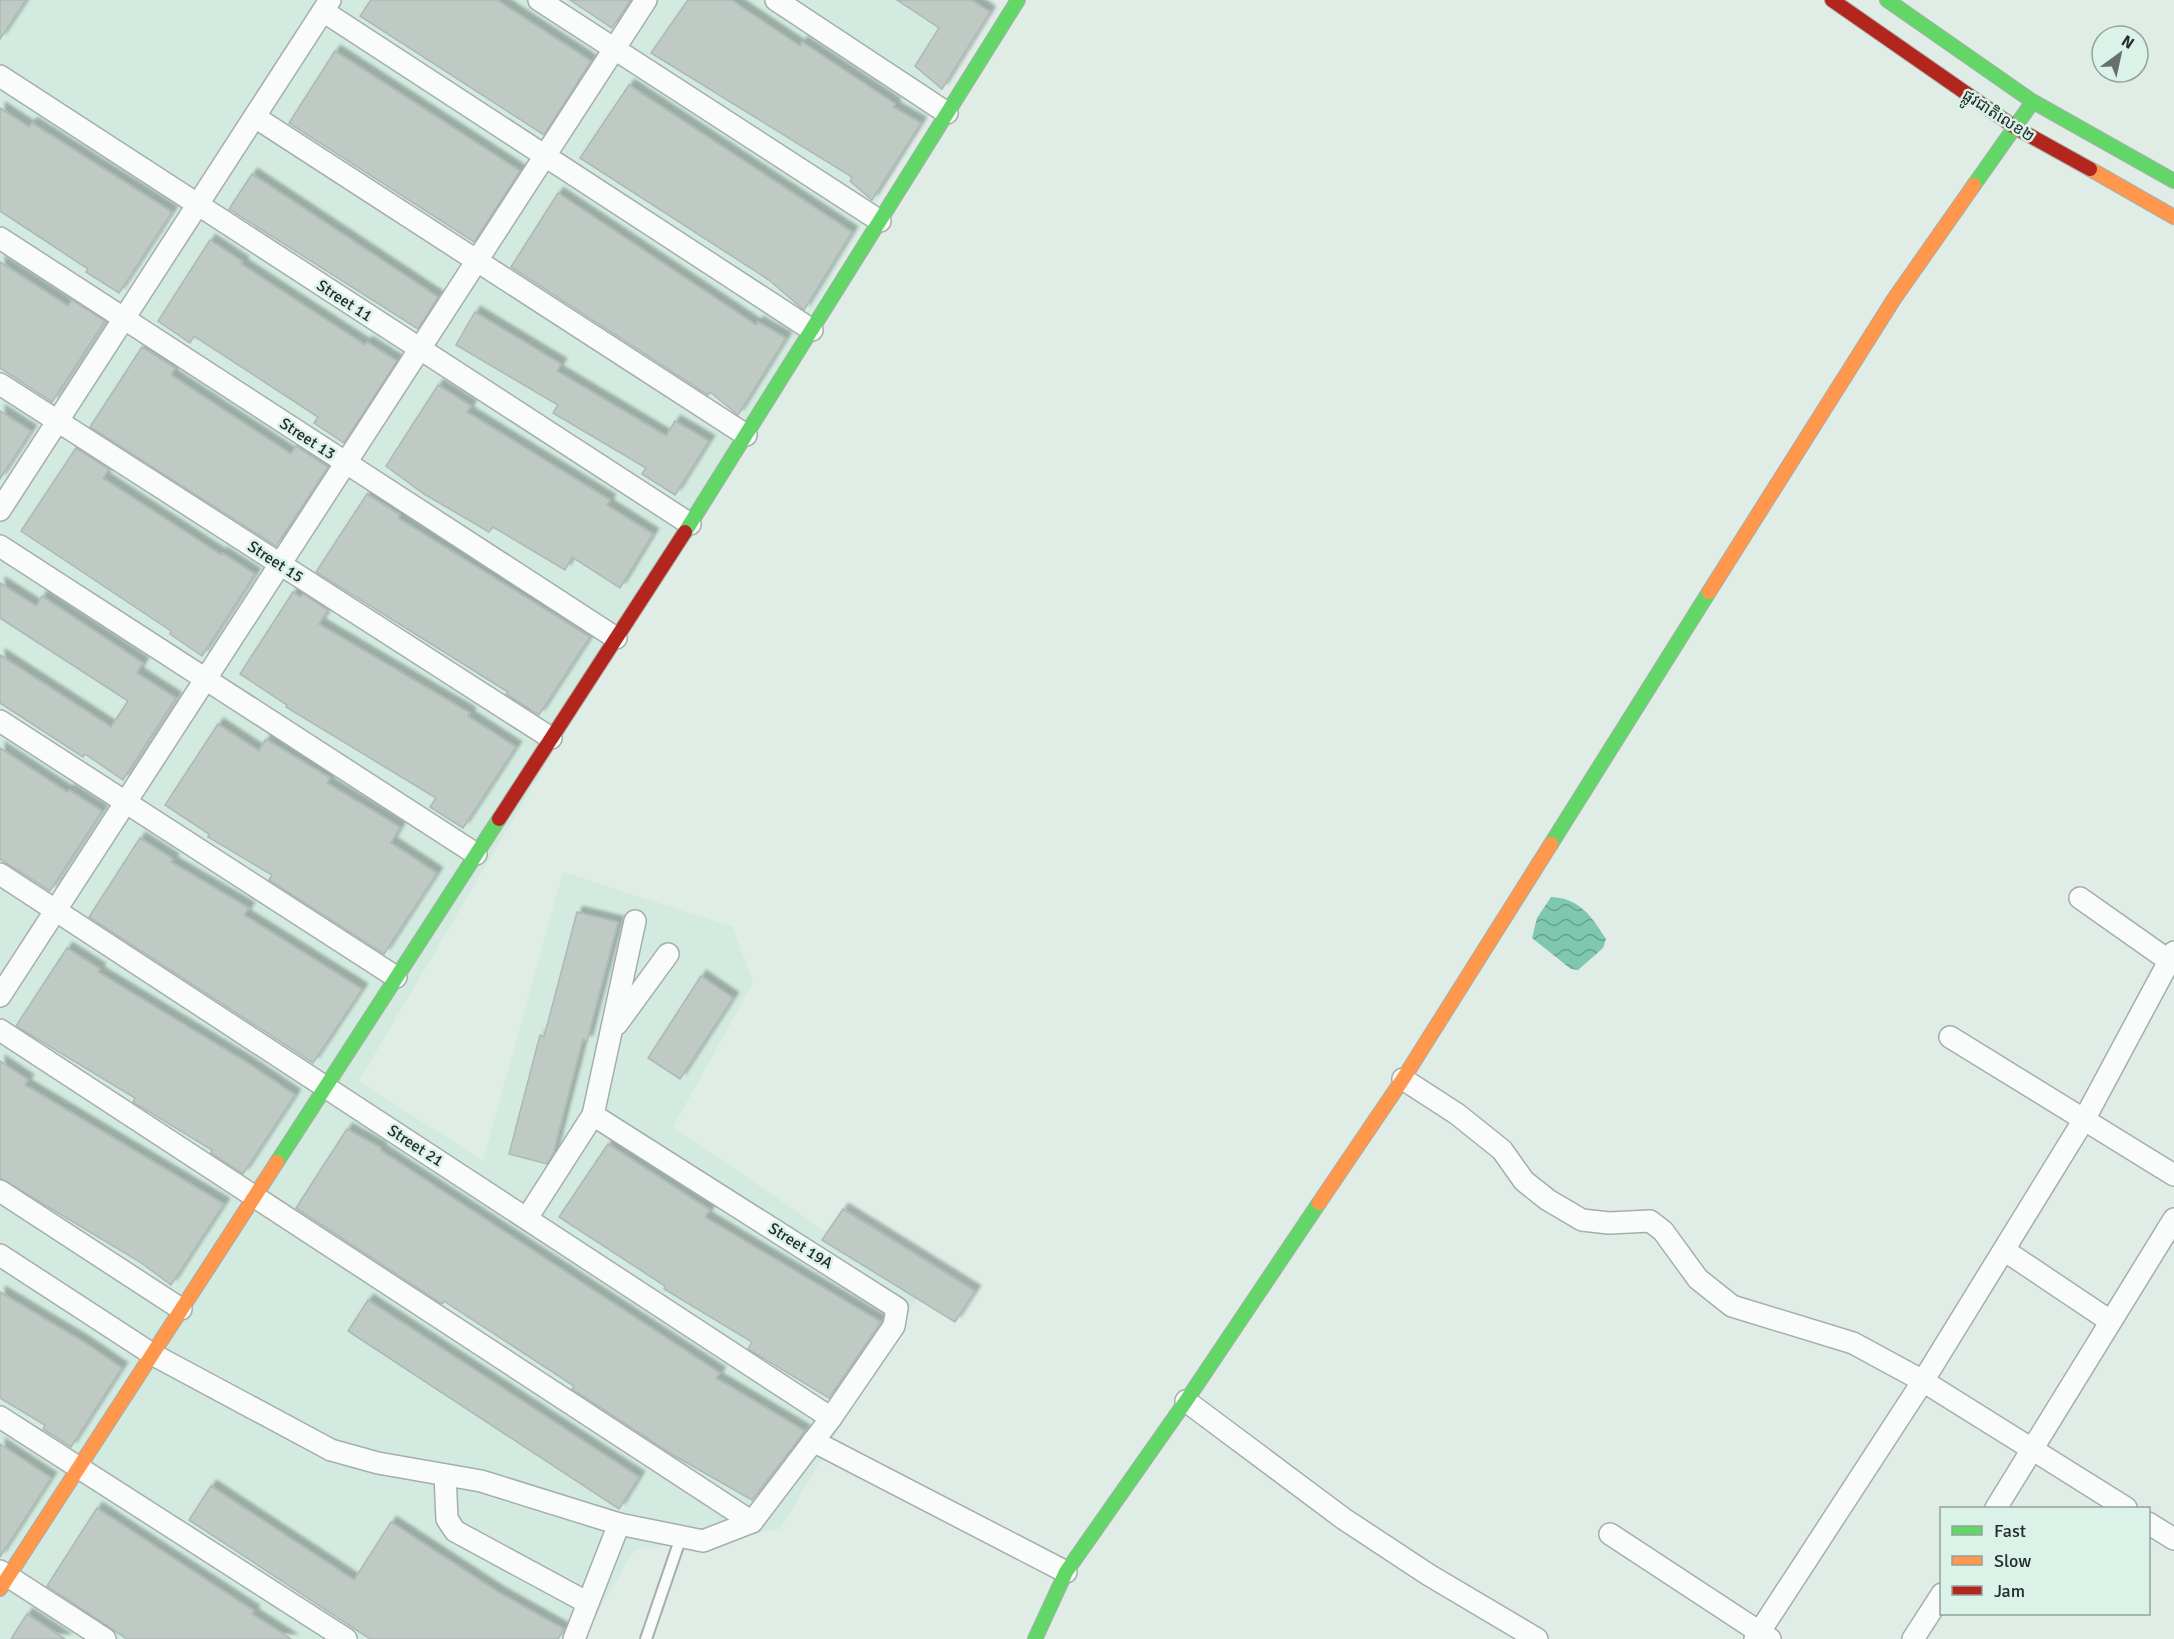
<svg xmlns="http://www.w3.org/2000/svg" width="2174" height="1639" font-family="Signika,'Noto Sans Khmer',sans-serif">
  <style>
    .built { fill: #d2eadf }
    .water { fill: url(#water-waves) }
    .building { fill: #c0cac5; stroke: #aeb8b4; stroke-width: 1.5; filter: url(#shadow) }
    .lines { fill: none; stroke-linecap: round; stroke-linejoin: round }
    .lane-casing { stroke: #a5afaa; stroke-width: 14 }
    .street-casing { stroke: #a5afaa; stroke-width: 24 }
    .fast-casing { stroke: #a5afaa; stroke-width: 16 }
    .slow-casing { stroke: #a5afaa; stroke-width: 16 }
    .jam-casing { stroke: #a5afaa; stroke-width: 16 }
    .lane { stroke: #fafcfb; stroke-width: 10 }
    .street { stroke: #fafcfb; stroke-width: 21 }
    .fast { stroke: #63d668; stroke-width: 14 }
    .slow { stroke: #ff974d; stroke-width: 14 }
    .jam { stroke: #b3261e; stroke-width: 14 }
    .labels { text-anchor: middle; stroke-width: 5; stroke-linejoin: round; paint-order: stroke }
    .street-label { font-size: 16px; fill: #242d2a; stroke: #dbf2e8 }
  </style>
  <defs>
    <pattern id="water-waves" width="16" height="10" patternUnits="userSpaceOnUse" patternTransform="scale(1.5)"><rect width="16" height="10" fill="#7fc7ae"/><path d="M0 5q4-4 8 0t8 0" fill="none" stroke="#68a28e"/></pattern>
    <filter id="shadow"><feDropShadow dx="5.5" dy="-5.5" stdDeviation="1.5" flood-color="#0004"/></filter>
  </defs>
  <rect width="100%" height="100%" fill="#e0ede7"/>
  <path class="built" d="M 0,0 L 995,0 L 359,1081 L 483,1161 L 563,872 L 733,927 L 753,983 L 673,1127 L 919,1295 L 780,1529 L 634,1550 L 582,1639 L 0,1639 Z"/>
  <path class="water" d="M 1551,897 C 1580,898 1592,917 1606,939 L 1603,948 L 1578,970 L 1571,969 L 1532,938 L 1537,918 Z"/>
  <g class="building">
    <path d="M 0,0 L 26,0 L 0,39 Z"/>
    <path d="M 371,0 L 497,0 L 591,61 L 544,135 L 360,16 Z"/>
    <path d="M 570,0 L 631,0 L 612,28 Z"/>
    <path d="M 688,0 L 731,0 L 800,46 L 802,42 L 895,104 L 893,107 L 921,123 L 872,200 L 850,181 L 852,177 L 651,53 Z"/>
    <path d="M 897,0 L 971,0 L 990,12 L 942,89 L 915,66 L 939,28 Z"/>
    <path d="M 335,51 L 520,171 L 474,242 L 289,123 Z"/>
    <path d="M 629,85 L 852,232 L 804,310 L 769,280 L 580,158 Z"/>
    <path d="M 0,108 L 29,127 L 32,123 L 172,212 L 119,293 L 86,272 L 88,269 L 0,211 Z"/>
    <path d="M 252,174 L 438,297 L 418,329 L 229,209 Z"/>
    <path d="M 558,193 L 756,325 L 758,322 L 786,338 L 738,415 L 710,392 L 708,395 L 511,267 Z"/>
    <path d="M 210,240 L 243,262 L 241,264 L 365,345 L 367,342 L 397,361 L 344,443 L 314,423 L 318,417 L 194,336 L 190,343 L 158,321 Z"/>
    <path d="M 0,262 L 68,306 L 72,300 L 105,321 L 52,402 L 0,368 Z"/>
    <path d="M 475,312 L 561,364 L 557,371 L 666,436 L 675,421 L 709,441 L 675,495 L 642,474 L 646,468 L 553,413 L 558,405 L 456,345 Z"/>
    <path d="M 142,347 L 175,368 L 171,375 L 291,454 L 296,446 L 328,467 L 276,546 L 90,427 Z"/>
    <path d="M 438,385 L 471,406 L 467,412 L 610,500 L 607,505 L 653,534 L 620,588 L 572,557 L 565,570 L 493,527 L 489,532 L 424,494 L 386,466 Z"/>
    <path d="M 0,411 L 31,431 L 0,479 Z"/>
    <path d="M 76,448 L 109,469 L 103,478 L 221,555 L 222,553 L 255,574 L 202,656 L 170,634 L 171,631 L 21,531 Z"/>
    <path d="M 367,494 L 400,515 L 398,518 L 590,637 L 539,715 L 506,694 L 508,692 L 316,572 Z"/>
    <path d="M 0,583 L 36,606 L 42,596 L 143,663 L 137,673 L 176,698 L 123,780 L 85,754 L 83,757 L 0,703 L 0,655 L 111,727 L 128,701 L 0,618 Z"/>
    <path d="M 293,592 L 300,597 L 303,594 L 328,610 L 319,624 L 470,713 L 468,716 L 516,747 L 463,828 L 430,807 L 436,798 L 286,707 L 287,705 L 240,674 Z"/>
    <path d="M 218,724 L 259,751 L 266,739 L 330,778 L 327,783 L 400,827 L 391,843 L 437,873 L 384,954 L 269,880 L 272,875 L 208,837 L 209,834 L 165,805 Z"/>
    <path d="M 0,748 L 67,792 L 69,790 L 102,811 L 50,891 L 0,859 Z"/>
    <path d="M 140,838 L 173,859 L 171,862 L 249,908 L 244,915 L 362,989 L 313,1063 L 89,917 Z"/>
    <path d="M 577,912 L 618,922 L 587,1041 L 583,1039 L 553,1154 L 547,1164 L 509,1154 L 540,1035 L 544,1037 Z"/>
    <path d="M 67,948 L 100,969 L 98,972 L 246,1062 L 295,1095 L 243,1174 L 211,1153 L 212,1150 L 133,1102 L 135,1098 L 16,1026 Z"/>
    <path d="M 701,976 L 733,998 L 680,1079 L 648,1058 Z"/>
    <path d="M 0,1061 L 28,1080 L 25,1085 L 224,1204 L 171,1285 L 140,1262 L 0,1178 Z"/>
    <path d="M 347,1129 L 381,1148 L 380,1150 L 720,1373 L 716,1378 L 805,1431 L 752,1500 L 673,1455 L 572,1389 L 574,1386 L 444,1301 L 442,1304 L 296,1208 Z"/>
    <path d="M 608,1144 L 710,1210 L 705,1217 L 881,1322 L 829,1398 L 748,1349 L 752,1342 L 664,1289 L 665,1286 L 559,1217 Z"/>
    <path d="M 843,1209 L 975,1291 L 955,1322 L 822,1240 Z"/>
    <path d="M 0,1292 L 82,1341 L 122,1368 L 71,1447 L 43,1429 L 45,1425 L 0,1398 Z"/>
    <path d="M 368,1300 L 639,1477 L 619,1509 L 348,1331 Z"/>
    <path d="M 0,1444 L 51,1478 L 0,1557 Z"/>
    <path d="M 211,1486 L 354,1580 L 391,1522 L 498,1592 L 564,1629 L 558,1639 L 370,1639 L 189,1520 Z"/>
    <path d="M 97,1508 L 254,1611 L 252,1614 L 291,1639 L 127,1639 L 47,1586 Z"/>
    <path d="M 27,1614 L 65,1639 L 11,1639 Z"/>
  </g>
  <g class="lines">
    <g class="lane-casing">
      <path id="lane" d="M 646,1639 L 681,1537"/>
    </g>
    <g class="street-casing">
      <g id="street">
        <path d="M 539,0 L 880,221"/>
        <path d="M 776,0 L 947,113"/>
        <path d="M 323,11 L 812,330"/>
        <path d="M 0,76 L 690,524"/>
        <path d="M 255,117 L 746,435"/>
        <path d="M 0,238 L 616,638"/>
        <path d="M 0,384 L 551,738"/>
        <path d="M 0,510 L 330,0"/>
        <path d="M 0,546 L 476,854"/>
        <path d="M 0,721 L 396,977"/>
        <path d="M 0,874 L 831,1418"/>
        <path d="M 2080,898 L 2168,960"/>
        <path d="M 0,996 L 646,0"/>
        <path d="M 617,1024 L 668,954"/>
        <path d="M 0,1030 L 752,1522"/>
        <path d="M 1950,1037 L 2174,1175"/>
        <path d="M 1403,1079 L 1457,1114 L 1502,1150 L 1524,1181 L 1548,1200 L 1582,1220 L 1609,1223 L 1650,1221 L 1663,1231 L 1698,1279 L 1732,1306 L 1853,1343 L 1923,1381 L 2126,1508"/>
        <path d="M 0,1191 L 181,1309"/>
        <path d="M 527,1218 L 593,1115 L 635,921"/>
        <path d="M 2004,1250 L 2110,1321"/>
        <path d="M 0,1255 L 152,1354 L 331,1450 L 378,1463 L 481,1481 L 619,1524 L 703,1541 L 752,1522 L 831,1418 L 894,1326 L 897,1308 L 593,1115"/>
        <path d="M 1186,1401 L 1344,1519 L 1429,1575 L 1537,1639"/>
        <path d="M 0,1417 L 346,1639"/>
        <path d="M 813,1441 L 1066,1572"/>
        <path d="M 445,1475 L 447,1519 L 455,1531 L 588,1603"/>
        <path d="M 1996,1508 L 2174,1219"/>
        <path d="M 2148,1523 L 2174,1539"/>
        <path d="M 1610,1534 L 1770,1639"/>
        <path d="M 0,1571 L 105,1639"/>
        <path d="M 574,1639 L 619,1524"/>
        <path d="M 1755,1639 L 1923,1381 L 2085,1118 L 2174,952"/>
        <path d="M 1913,1639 L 1942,1594"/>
      </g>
    </g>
    <g class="fast-casing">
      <g id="fast">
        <path d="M 1887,0 L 2032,101 L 2174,181"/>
        <path d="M 1974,185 L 2029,107"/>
        <path d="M 685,532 L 1018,0"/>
        <path d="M 1551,844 L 1709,592"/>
        <path d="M 277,1162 L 499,819"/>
        <path d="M 1035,1639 L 1066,1572 L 1186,1401 L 1319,1203"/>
      </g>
    </g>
    <g class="slow-casing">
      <g id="slow">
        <path d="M 2090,169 L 2174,217"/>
        <path d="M 1709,592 L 1894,299 L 1974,185"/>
        <path d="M 1319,1203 L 1403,1079 L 1551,844"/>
        <path d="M 0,1589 L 277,1162"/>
      </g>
    </g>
    <g class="jam-casing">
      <g id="jam">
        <path d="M 1832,0 L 2016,128 L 2090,169"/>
        <path d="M 499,819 L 685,532"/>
      </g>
    </g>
    <use href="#lane" class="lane"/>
    <use href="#street" class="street"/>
    <use href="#fast" class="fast"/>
    <use href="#slow" class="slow"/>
    <use href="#jam" class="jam"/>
  </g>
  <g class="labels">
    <g class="street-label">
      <text transform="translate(1999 115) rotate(33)" y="6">ផ្លូវជាតិលេខ២</text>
      <text transform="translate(345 300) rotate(33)" y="6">Street 11</text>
      <text transform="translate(308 438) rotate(33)" y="6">Street 13</text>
      <text transform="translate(276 561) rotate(33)" y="6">Street 15</text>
      <text transform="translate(416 1145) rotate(33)" y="6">Street 21</text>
      <text transform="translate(801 1245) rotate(32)" y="6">Street 19A</text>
    </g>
  </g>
  <rect x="1940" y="1507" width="210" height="108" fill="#dbf2e8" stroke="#92a39c" stroke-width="1.5"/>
  <rect x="1952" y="1526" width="30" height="9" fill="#63d668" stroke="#92a39c" stroke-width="1.5"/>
  <text x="1994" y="1537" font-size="18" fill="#242d2a">Fast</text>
  <rect x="1952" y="1556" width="30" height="9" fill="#ff974d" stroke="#92a39c" stroke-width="1.5"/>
  <text x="1994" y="1567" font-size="18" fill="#242d2a">Slow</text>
  <rect x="1952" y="1586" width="30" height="9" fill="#b3261e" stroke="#92a39c" stroke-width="1.5"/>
  <text x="1994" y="1597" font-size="18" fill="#242d2a">Jam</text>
  <g transform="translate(2120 54) rotate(33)"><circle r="28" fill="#dbf2e8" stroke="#92a39c" stroke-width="1.5"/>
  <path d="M0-4.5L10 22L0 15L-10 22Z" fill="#66706c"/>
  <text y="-9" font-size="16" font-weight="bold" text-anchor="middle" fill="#242d2a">N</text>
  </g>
</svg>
